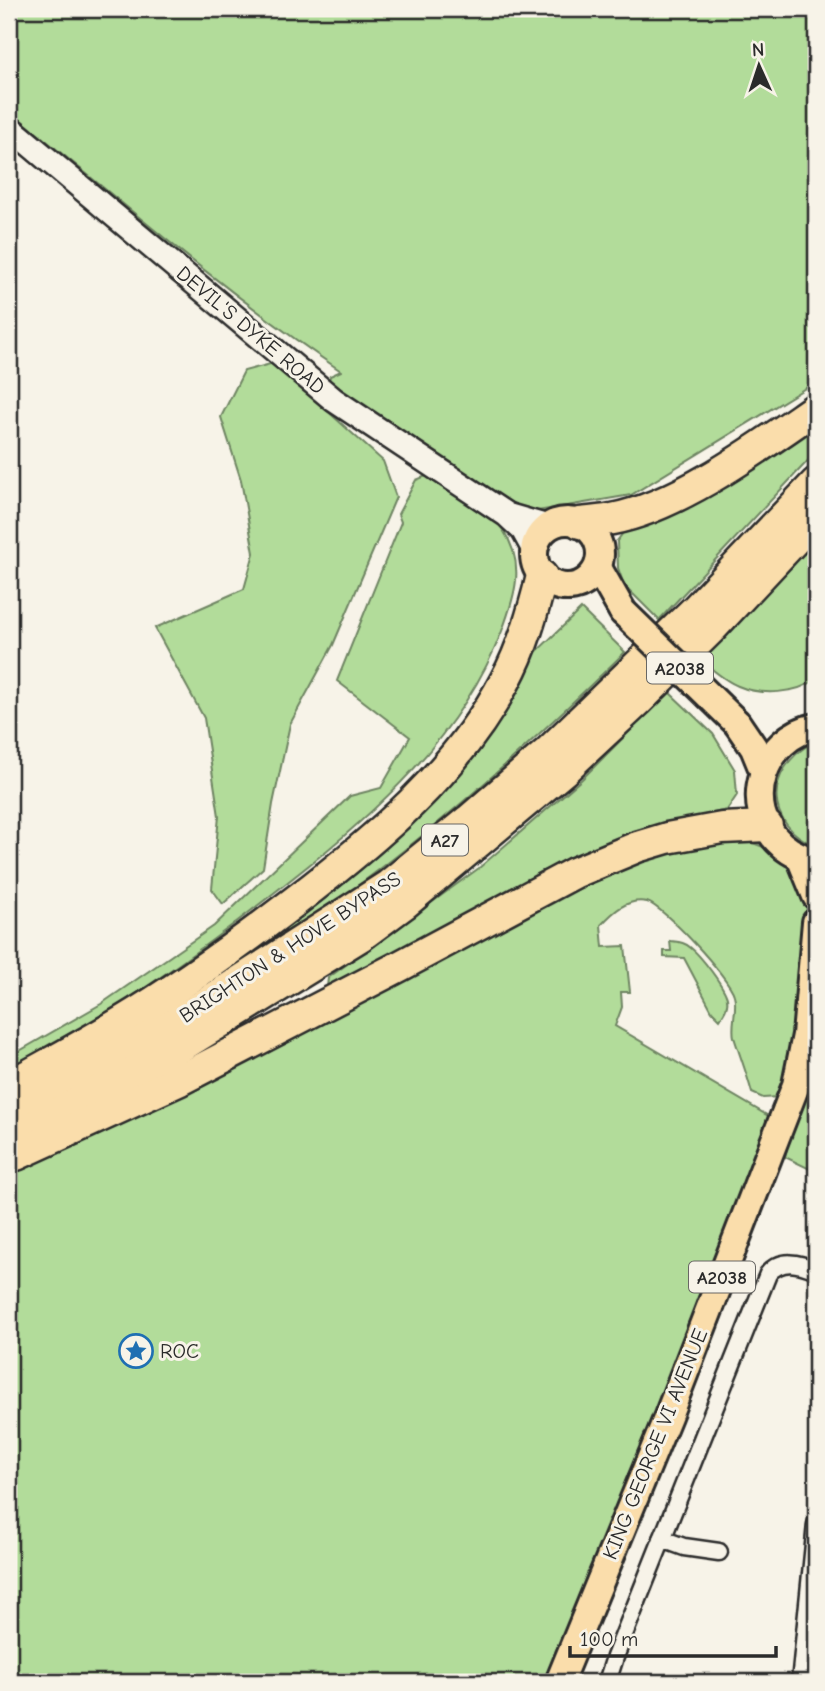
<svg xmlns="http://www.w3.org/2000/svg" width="825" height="1691" font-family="'Comic Neue',sans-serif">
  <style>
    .green { fill: #b2dc9a; stroke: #6e8462; stroke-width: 2 }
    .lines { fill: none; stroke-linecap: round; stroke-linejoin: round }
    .street-casing { stroke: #2b2b2b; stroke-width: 21 }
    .secondary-casing { stroke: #2b2b2b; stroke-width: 28 }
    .primary-casing { stroke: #2b2b2b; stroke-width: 32 }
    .highway-casing { stroke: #2b2b2b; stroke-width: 35 }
    .street { stroke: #f7f3e8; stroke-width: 16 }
    .secondary { stroke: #f7f3e8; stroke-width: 23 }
    .primary { stroke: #faddab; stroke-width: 26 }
    .highway { stroke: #faddab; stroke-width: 30 }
    .primary-bridge-casing { stroke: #2b2b2b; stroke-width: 32; stroke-linecap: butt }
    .primary-bridge { stroke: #faddab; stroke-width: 26 }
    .labels { text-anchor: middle; stroke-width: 6; stroke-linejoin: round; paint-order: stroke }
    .shield { fill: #f7f3e8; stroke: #686764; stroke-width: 2 }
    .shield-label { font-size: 19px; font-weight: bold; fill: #2b2b2b }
    .street-label { font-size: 21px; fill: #2b2b2b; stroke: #f7f3e8 }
    .poi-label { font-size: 21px; fill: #2b2b2b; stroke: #f7f3e8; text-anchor: start }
  </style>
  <rect width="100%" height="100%" fill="#f7f3e8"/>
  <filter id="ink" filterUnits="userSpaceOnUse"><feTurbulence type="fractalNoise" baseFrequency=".0143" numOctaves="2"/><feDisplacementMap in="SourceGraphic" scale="14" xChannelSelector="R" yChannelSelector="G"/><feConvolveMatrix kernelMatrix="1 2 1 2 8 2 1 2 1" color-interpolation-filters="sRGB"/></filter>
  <g filter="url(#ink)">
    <g class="green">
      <path d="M 9,9 L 816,9 L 816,379 L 807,387 L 631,495 L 520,514 L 423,445 L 338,390 L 329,380 L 330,376 L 341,371 C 224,292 118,199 9,110 Z"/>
      <path d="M 274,363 L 383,461 L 396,497 L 333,645 L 290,724 L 273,804 L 263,868 L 223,904 L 212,889 L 219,816 L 204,718 L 155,628 L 244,589 L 254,553 L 241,480 L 221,417 L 244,371 Z"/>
      <path d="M 816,417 L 816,452 L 659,620 L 624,585 L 618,568 L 617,541 L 629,525 Z"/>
      <path d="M 426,476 C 448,490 489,509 503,530 C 526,564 515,596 502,631 C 461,736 376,813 289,881 C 240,920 188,959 136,994 C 95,1021 51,1044 9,1070 L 9,1057 L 101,1004 L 214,926 L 350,796 L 381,788 L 410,737 L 337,681 L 401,522 L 398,514 L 416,480 Z"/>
      <path d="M 816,540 L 816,679 C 797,694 761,696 738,686 C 725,681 713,670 702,661 Z"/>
      <path d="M 581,609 L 625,652 C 554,721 481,790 403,851 C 329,910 250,961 170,1012 L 249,946 L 524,673 L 534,654 Z"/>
      <path d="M 669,692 L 713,734 L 735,770 L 737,795 L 727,810 L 654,826 L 543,871 L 436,933 L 327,987 L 328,978 L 479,868 L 582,779 Z"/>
      <path d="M 812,743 L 816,743 L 816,846 C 764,825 764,770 812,743 Z"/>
      <path d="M 739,838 L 769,849 L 790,865 L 808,902 L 798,1044 L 779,1097 L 763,1098 L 752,1093 C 747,1074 740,1056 734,1037 C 731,1024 738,1007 734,995 C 729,977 663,906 647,902 C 627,898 613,912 601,925 L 603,947 L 625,946 L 630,992 L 621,992 L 622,1007 L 615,1026 L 770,1117 L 651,1423 L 546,1682 L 9,1682 L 9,1171 L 245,1062 L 509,925 L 588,880 L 677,848 Z"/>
      <path d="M 670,941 C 678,942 685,942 691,948 C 701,956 724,986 727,998 C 729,1006 724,1013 720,1019 L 712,1011 L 684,958 L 664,957 L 664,951 L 671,951 Z"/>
      <path d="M 816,1027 L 816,1172 L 785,1157 Z"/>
    </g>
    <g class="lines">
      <g class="street-casing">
        <g id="street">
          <path d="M 662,1539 L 684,1547 L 719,1552"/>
          <path d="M 607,1682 L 615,1657 L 768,1274 C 781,1258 799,1263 816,1270"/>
          <path d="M 800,1682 L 816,1524"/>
        </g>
      </g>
      <g class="secondary-casing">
        <g id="secondary">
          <path d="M 9,127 L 334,400 L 507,515 L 523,530 L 534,550"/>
          <path d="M 510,516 L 548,527"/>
        </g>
      </g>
      <g class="primary-casing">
        <g id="primary">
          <circle cx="567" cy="554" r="33"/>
          <path d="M 598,568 L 623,612"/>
          <path d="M 737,723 L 754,748 L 763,770"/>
          <path d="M 816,727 C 763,736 739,808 782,845 C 792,854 804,858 816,862"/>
          <path d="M 800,857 L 816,896"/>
          <path d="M 559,1682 L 668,1416 L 796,1085 L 806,1035 L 816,922"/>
        </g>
      </g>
      <g class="highway-casing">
        <g id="highway">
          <path d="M 580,523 C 591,522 602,521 612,519 C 678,507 761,446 816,408"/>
          <path d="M 9,1086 C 46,1065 84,1045 120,1023 C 180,987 238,945 294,902 C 375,840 457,772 505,681 C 523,648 533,612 542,576"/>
          <path d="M 9,1112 L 164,1030 L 389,885 L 469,820 L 548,752 L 695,610 L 816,483"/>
          <path d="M 9,1139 L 175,1050 L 362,935 L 404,904 L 563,771 L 638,701 L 713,627 L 816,517"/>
          <path d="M 16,1155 L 180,1080 L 400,966 L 574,873 L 637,847 L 667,838 L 722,828 L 767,826"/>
        </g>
      </g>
      <use href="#street" class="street"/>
      <use href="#secondary" class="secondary"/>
      <use href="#primary" class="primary"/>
      <use href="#highway" class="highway"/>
      <g class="primary-bridge-casing">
        <path id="primary-bridge" d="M 623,612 L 737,723"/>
      </g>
      <use href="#primary-bridge" class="primary-bridge"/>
    </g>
  </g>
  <defs>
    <g id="sight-ring" transform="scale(1.75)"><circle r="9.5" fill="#f7f3e8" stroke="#1f6fb2" stroke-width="1.5"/><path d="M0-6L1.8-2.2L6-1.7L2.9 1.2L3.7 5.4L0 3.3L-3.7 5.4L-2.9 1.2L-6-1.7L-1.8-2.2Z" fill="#1f6fb2"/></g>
  </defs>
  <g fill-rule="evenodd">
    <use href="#sight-ring" x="136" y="1351"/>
  </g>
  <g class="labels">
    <g class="shield">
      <rect x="647" y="652.5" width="66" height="31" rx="5"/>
      <rect x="422" y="824.5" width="46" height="31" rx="5"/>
      <rect x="689" y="1261.5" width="66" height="31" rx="5"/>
    </g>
    <g class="shield-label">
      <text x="680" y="675">A2038</text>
      <text x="445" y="847">A27</text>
      <text x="722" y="1284">A2038</text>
    </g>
    <g class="street-label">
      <text transform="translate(251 330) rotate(40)" y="7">DEVIL'S DYKE ROAD</text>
      <text transform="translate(290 947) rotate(-33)" y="7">BRIGHTON &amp; HOVE BYPASS</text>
      <text transform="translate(655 1444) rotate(-68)" y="7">KING GEORGE VI AVENUE</text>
    </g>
    <g class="poi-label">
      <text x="160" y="1358">ROC</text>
    </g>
  </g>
  <rect width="825" height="1691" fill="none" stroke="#f7f3e8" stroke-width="35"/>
  <rect x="18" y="18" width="790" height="1656" fill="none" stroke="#2b2b2b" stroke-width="2.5" filter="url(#ink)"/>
  <g transform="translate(759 66) rotate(357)" stroke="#f7f3e8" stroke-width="5" paint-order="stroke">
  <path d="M0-5L12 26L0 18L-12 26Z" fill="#2b2b2b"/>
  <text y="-10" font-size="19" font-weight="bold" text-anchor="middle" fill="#2b2b2b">N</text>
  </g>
  <path d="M570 1646v10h206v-10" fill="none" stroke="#2b2b2b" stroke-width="3.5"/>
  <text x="580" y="1646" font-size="21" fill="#2b2b2b" stroke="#f7f3e8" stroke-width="5" paint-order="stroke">100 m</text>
</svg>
